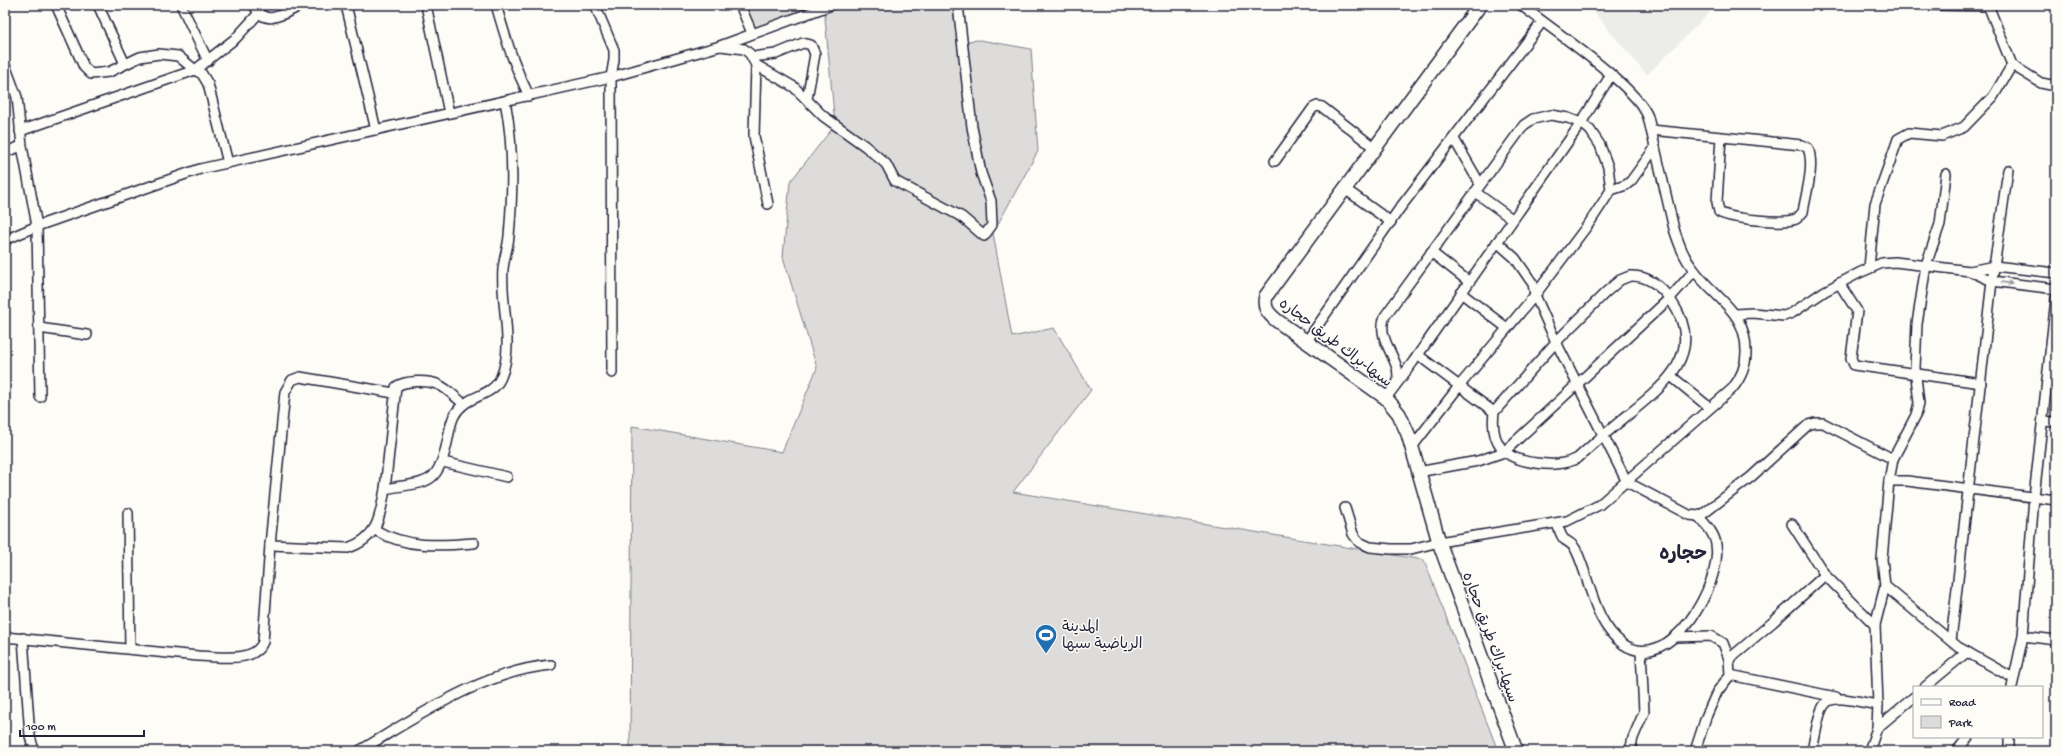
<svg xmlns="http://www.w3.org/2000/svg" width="2061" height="756" font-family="'Gochi Hand','Playpen Sans Arabic',sans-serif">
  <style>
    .built { fill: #ecece9 }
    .green { fill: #dddcdb; stroke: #807f8b }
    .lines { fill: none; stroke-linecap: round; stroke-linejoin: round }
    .minor-casing { stroke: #22223b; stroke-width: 12 }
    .secondary-casing { stroke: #22223b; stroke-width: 16 }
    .minor { stroke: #fdfcf7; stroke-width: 9 }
    .secondary { stroke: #fdfcf7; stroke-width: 13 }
    .oneway { fill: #9a9aa2 }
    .labels { text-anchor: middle; stroke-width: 3; stroke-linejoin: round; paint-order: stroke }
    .street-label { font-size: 15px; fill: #22223b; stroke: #fdfcf7 }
    .poi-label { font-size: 15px; fill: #22223b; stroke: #fdfcf7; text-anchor: start }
    .district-label { font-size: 19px; font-weight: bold; fill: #22223b; stroke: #fdfcf7 }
  </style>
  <rect width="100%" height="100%" fill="#fdfcf7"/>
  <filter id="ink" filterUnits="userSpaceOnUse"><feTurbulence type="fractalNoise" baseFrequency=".025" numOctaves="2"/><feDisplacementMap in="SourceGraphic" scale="8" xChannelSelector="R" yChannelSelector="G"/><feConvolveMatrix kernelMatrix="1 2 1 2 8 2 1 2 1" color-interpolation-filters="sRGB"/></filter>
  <g filter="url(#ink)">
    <path class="built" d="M 1588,5 L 1706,5 L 1711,11 L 1647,75 Z"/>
    <g class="green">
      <path d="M 740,5 L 815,5 L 813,11 L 749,32 Z"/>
      <path d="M 831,5 L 963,5 L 967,41 L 980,40 L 1031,49 L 1038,151 L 993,233 L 1012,337 L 1054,328 L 1091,390 L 1013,492 L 1424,560 L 1498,751 L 630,751 L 632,426 L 782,452 L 817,368 L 783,257 L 790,182 L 835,125 L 824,7 Z"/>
    </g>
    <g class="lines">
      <g class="minor-casing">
        <g id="minor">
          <path d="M 56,5 L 84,67 L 91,74 L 109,72 L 140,57 L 159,54 L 178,56 L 195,70 L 236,38 L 258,14"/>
          <path d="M 98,5 L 125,64"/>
          <path d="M 181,5 L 208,61"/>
          <path d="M 254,5 C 265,29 284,13 302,5"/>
          <path d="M 346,5 L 376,130"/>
          <path d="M 426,5 L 449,113"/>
          <path d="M 496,5 C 506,39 513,64 529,96"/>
          <path d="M 595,5 L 614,50 L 614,60 L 611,77 L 612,373"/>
          <path d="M 740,5 L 752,33"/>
          <path d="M 1924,5 L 1988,6"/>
          <path d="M 1988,5 L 2012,65 L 2041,83 L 2056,86"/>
          <path d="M 721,46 L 744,49 L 750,54 L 756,65 L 754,136 L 768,204"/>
          <path d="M 752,57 L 776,54 L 803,43 L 811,45 L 815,54 L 807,99"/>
          <path d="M 5,65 L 17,97 L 22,146 L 37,226 L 40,397"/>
          <path d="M 756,65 L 794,87 L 823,116 L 865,146 L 886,164 L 895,181 L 962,217 L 984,236 L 992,225 L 991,201 L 981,173 L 972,127 L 958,5"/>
          <path d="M 1651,130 L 1802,145 L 1808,148 C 1815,166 1806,193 1803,212 C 1801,214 1798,218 1796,219 C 1784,224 1730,219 1719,212 L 1717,202 L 1721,137"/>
          <path d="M 20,131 L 195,70 L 202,74 L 208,84 L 228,163"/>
          <path d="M 1454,139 L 1480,184"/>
          <path d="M 5,152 L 22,146"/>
          <path d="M 1275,161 L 1313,108 L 1317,106 L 1322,107 L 1376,149"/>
          <path d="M 1345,189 L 1391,222"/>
          <path d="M 1611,190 L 1626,185 L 1631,181 L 1655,148"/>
          <path d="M 1475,192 L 1512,219"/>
          <path d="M 5,240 L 37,226 L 200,169 L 611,77 L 720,46 L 831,5"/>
          <path d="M 1497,242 L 1515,258 L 1533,284 L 1535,295 L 1556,342 L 1627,482 L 1689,515 L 1698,516 L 1703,514 L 1751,477 L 1808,425 L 1815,423 L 1823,423 L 1893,459"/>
          <path d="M 1431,252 L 1468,281"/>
          <path d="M 1869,268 L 1875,204 L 1898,139 L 1909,133 L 1942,136 L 1964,127 L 1993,97 L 2012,65"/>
          <path d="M 1970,271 L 1994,266 L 2056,273"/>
          <path d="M 1630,276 C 1649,275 1662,287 1672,302 C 1706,352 1666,384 1629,414 C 1612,428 1594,443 1578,458 C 1564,465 1551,465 1536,463 C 1504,459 1490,445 1494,412 L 1556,342 L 1605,293 L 1620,280 Z"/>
          <path d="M 1839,283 L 1857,311 L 1851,358 L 1854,365 L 1981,383"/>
          <path d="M 1461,293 L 1507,328"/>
          <path d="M 1735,314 L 1753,313 L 1784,316 L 1792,313 L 1825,291 L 1859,273 L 1882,263 L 1895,262 L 1970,271 L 1992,281 L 2056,289"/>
          <path d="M 39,328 L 87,335"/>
          <path d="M 1306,342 L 1400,208 L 1542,22"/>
          <path d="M 1418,355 L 1494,412"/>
          <path d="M 1671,376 L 1710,408"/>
          <path d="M 1398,381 C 1398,377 1398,372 1397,368 C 1392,351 1377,335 1385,316 L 1524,125 L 1533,119 L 1551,115 L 1568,118 L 1581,123 L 1590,130 L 1600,145 L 1608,167 L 1611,190 L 1590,222 L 1535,295 L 1460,385 L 1412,447"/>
          <path d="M 1386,398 L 1413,362 L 1581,123 L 1611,75"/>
          <path d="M 2043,421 L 2056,422"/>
          <path d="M 443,462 L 507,477"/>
          <path d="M 1418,472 L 1478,461 L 1504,452 L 1670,298 L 1694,271"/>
          <path d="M 1889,481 L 1907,481 L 2056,500"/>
          <path d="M 385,489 L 396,387 C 404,380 429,380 439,385 C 448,389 456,398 464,404"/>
          <path d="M 1345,508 L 1353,534 L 1359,542 L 1370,547 L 1391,549 L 1411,549 L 1439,542 L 1567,521 L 1599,505 L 1732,389 C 1741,378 1746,367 1746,353 C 1747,311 1716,300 1694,270 C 1684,258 1679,244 1674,229 L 1648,117 C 1638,87 1550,28 1521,5"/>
          <path d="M 128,513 L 130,649"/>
          <path d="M 1557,524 C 1559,529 1561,537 1565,540 C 1570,543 1573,544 1576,550 C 1591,581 1593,622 1623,644 C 1670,676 1723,583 1716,544 C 1714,532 1705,524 1698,516"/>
          <path d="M 1792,524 L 1825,575 L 1875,625"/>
          <path d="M 375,530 C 406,548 438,546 474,543"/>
          <path d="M 270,545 L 285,392 L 292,380 L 300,377 L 394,393"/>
          <path d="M 1885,586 L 1958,647 L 2013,678"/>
          <path d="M 2023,636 L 2056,640"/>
          <path d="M 5,637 L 198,656 C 218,656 254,664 263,642 L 270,545 L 348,548 C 378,538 380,517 385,489 C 426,481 437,488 447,443 C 449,434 450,424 454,416 C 466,393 492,399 501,377 C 515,344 500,304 503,269 C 504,258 508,248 509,236 C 513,192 514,145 505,101"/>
          <path d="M 1674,637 L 1711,636 L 1723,643 L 1729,659"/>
          <path d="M 23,638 L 30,736 L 34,751"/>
          <path d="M 1951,641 L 1992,281 L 2008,170"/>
          <path d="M 1730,675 L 1836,697"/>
          <path d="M 1925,687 L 1967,652"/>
          <path d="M 2012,687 L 2023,636 L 2034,497 L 2056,299"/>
          <path d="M 1877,728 L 1914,697"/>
          <path d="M 359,751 C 417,717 483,671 551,665"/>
          <path d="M 1630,751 L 1633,738 L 1644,712 L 1641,651"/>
          <path d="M 1695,751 L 1706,717 L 1717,692 L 1730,675 L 1729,659 L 1773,622 L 1825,575"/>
          <path d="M 1812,751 C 1824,692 1819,694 1878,705"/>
          <path d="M 1869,751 L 1877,728 L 1878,705 L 1875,625 L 1885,586 L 1882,559 L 1889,481 L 1893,459 L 1916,415 L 1919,403 L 1915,368 L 1917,324 L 1926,265 L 1940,224 L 1946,174"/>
          <path d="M 1957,751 L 1968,737"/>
          <path d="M 2009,751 L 2009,737"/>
        </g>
      </g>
      <g class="secondary-casing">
        <path id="secondary" d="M 1480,5 L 1266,296 C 1263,308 1268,313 1276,320 L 1386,398 L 1399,414 L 1408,434 L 1439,542 L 1516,751"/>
      </g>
      <use href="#minor" class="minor"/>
      <use href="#secondary" class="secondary"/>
    </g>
    <defs><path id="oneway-solid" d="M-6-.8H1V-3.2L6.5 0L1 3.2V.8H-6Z"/></defs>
    <use class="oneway" href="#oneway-solid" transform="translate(2007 283) rotate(8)"/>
  </g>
  <defs>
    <g id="stadium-pin" transform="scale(1.15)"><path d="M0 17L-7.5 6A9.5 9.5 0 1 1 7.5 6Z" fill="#1f6fb2" stroke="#fdfcf7"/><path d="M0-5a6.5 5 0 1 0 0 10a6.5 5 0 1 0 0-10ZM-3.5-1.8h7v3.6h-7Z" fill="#fff"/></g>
  </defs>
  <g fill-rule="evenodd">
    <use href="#stadium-pin" x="1046" y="635"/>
  </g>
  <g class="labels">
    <g class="street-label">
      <text transform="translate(1336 342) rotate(37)" y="5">سبها-براك طريق حجاره</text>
      <text transform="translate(1491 637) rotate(70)" y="5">سبها-براك طريق حجاره</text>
    </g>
    <g class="poi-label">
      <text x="1062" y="631">المدينة<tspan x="1062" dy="17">الرياضية سبها</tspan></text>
    </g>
    <g class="district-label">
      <text x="1683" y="559">حجاره</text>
    </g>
  </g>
  <rect width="2061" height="756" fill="none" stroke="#fdfcf7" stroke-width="20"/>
  <rect x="10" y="10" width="2041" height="736" fill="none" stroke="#22223b" stroke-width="1.5" filter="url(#ink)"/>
  <rect x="1913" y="686" width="130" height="52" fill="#fdfcf7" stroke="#a5a5ac"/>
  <rect x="1921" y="699" width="20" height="6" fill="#fdfcf7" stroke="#a5a5ac"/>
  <text x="1949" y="706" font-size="12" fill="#22223b">Road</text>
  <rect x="1921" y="716" width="20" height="12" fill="#dddcdb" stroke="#a5a5ac"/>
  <text x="1949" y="726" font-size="12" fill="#22223b">Park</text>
  <path d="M20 730v6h124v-6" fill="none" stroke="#22223b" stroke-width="2"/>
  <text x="26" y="730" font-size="12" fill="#22223b" stroke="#fdfcf7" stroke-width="3" paint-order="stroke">100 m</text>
</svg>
